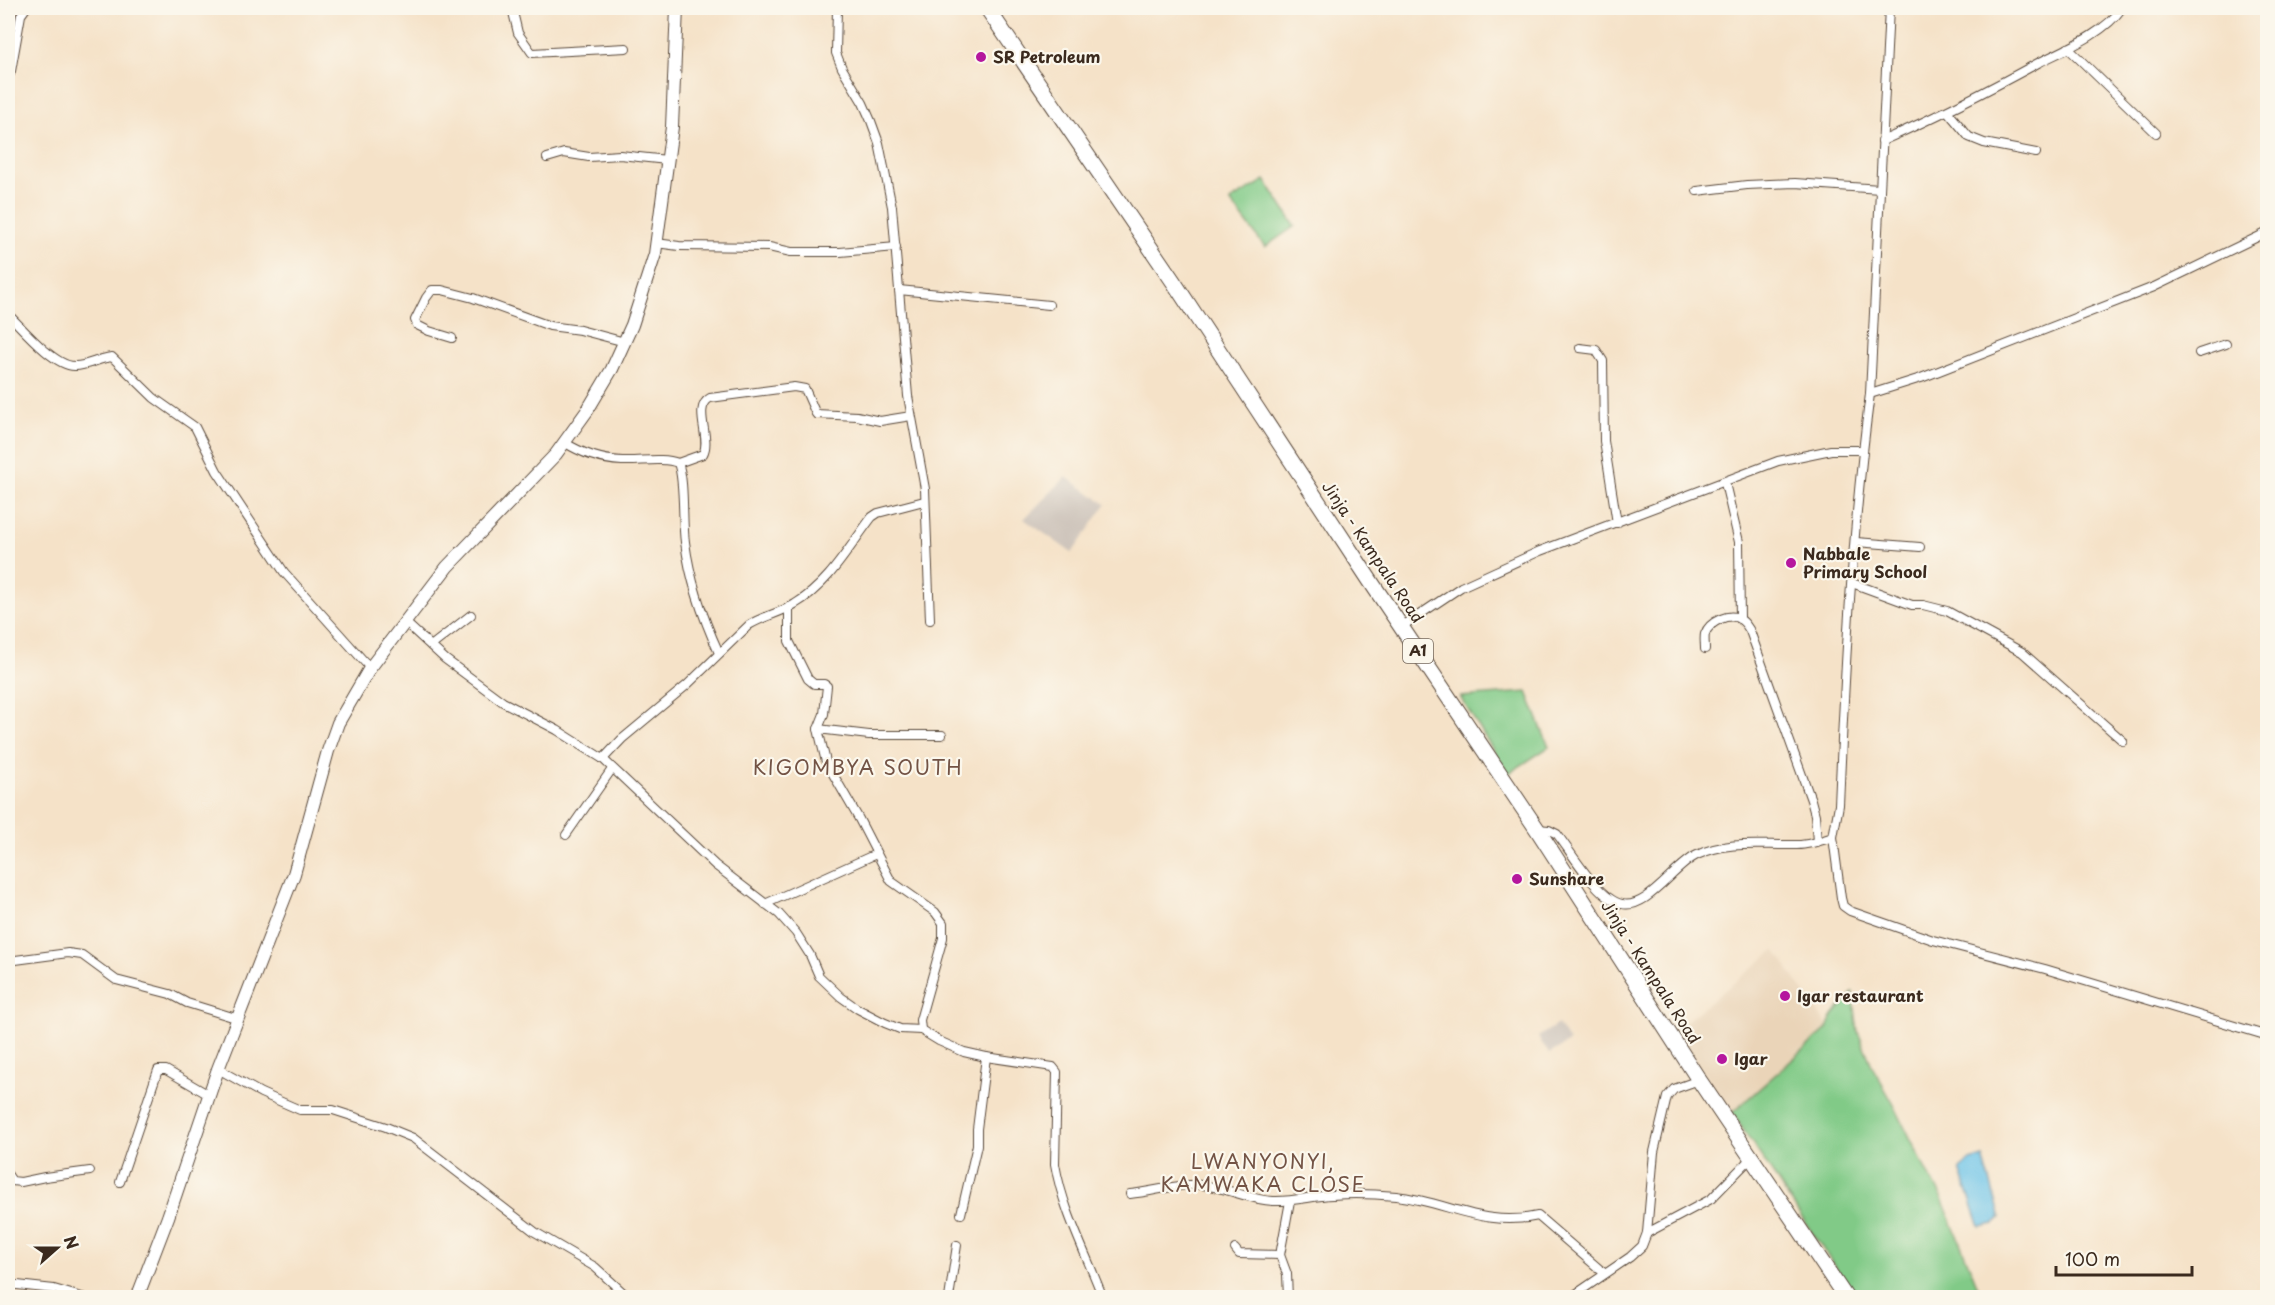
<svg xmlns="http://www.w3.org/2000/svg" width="2275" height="1305" font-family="'Playpen Sans',sans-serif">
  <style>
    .built { fill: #ead4b8 }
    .industrial { fill: #ccc2b9 }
    .green { fill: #81ca87; stroke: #5e7a52; stroke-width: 1.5 }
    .water { fill: #6bc3e8; stroke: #537683; stroke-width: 1.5 }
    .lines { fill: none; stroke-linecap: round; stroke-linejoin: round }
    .street-casing { stroke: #574638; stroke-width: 10 }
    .secondary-casing { stroke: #574638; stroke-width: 14 }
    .highway-casing { stroke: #574638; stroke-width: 17 }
    .street { stroke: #fff; stroke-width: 8 }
    .secondary { stroke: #fff; stroke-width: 12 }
    .highway { stroke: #fff; stroke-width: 15 }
    .poi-dot { fill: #b5179e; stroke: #fbf7ec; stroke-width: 2 }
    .labels { text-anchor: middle; stroke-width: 4.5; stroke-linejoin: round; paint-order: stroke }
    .shield { fill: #fbf7ec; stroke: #75685c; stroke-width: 1.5 }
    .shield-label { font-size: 15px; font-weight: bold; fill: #3b2a1e }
    .poi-label { font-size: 16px; font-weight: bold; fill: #3b2a1e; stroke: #fbf7ec; text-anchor: start }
    .street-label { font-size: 16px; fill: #3b2a1e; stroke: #fbf7ec }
    .quarter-label { font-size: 20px; letter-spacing: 1.5px; fill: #735345; stroke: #fbf7ec }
  </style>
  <rect width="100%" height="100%" fill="#fbf7ec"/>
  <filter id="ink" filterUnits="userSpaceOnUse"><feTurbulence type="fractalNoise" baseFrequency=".0167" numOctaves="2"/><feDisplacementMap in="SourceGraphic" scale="12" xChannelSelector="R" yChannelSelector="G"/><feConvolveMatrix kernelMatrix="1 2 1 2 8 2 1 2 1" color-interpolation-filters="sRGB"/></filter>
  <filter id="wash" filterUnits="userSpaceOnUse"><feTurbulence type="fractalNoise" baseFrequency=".008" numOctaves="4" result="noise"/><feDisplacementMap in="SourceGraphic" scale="24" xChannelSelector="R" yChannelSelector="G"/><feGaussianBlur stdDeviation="1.35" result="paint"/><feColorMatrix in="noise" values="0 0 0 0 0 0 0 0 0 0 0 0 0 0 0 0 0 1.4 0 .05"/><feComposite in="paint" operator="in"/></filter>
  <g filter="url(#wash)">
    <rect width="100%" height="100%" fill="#f5e2c8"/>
    <path class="built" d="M 1775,950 L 1829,1028 L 1732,1113 L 1675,1030 Z"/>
    <g class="industrial">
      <path d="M 1066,477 L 1106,504 L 1072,553 L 1024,519 Z"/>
      <path d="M 1558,1024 L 1569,1042 L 1549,1054 L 1538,1037 Z"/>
    </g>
    <g class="green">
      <path d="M 1265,180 L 1295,226 L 1265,247 L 1230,201 Z"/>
      <path d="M 1527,692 L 1549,747 L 1508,774 L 1460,697 Z"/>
      <path d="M 1853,993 L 1858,1032 L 1873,1068 L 1893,1103 L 1929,1176 L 1939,1191 L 1982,1297 L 1855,1297 L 1732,1113 L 1827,1029 C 1831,1013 1844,1006 1853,993 Z"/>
    </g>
    <path class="water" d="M 1983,1157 L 2001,1218 L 1994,1224 L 1980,1227 L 1960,1169 L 1970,1161 Z"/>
  </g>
  <g filter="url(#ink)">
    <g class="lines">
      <g class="street-casing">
        <g id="street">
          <path d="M 512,8 L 518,33 L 532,53 L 626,48"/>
          <path d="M 837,8 L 836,53 L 842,68 L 863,103 L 871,121 L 879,143 L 892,207 L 908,396 L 925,489 L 930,620"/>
          <path d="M 2068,48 L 2156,133"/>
          <path d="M 8,78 L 11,71 L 21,15 L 26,8"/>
          <path d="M 1948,112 L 1969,137 L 1984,143 L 2036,153"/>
          <path d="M 1882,141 C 1936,117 1987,91 2038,63 C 2066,49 2104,34 2122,8"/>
          <path d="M 547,158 L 564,153 L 589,157 L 620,155 L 667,160"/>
          <path d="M 1697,191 L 1747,185 L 1795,183 L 1880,189"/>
          <path d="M 656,243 L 679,246 L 769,247 L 791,252 L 840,252 L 896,247"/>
          <path d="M 899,290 L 1049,305"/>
          <path d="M 8,314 C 22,328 55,367 75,366 C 88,366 99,358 112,357 L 154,398 L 195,427 L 217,471 L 284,572 L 370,668"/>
          <path d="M 452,338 L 429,331 L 417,325 L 415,320 L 426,298 L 432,290 L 442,290 L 473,298 L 550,326 L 580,330 L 625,342"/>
          <path d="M 1580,348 L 1596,350 L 1603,361 L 1604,441 L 1617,523"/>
          <path d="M 2199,353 L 2226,344"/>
          <path d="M 1870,394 L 1921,378 L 2154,287 L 2268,232"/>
          <path d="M 564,442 C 581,453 602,460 622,461 C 640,462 662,457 678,463 C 685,480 682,522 685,542 C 690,581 703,618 719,653"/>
          <path d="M 678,463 L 703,454 C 712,438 692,408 710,398 L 794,387 L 805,389 L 816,414 L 857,416 L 880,421 L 911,416"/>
          <path d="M 1725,483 L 1739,542 L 1740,619"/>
          <path d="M 1856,542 L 1920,547"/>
          <path d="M 1852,583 L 1912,605 L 1923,605 L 1947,611 L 2022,652 L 2123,741"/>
          <path d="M 789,607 L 789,641 L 808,679 L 814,684 L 824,684 L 827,686 L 824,714 L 818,729 L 826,762 L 859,819 L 891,881 L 935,912 L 943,923 L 943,938 L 920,1020 L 921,1030"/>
          <path d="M 406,623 L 445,659 L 503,702 L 557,730 L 603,759 L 715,865 L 779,914 L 796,933 L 810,955 L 819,976 L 841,997 L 858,1009 L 885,1023 L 900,1029 L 921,1030 L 939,1041 L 964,1052 L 986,1057 L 977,1129 L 977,1145 L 961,1214"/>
          <path d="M 1401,627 L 1461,587 L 1540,551 L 1778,461 L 1831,450 L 1863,450"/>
          <path d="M 431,646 L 471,615"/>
          <path d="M 1705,649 C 1705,644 1704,638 1705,634 C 1709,622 1730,611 1741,620 C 1745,622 1748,628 1750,631 L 1811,800 L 1815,815 L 1817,842"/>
          <path d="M 818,729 L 869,735 L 942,735"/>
          <path d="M 603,759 L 622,739 L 687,685 L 749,625 C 763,616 781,613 795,604 C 829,584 849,547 872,517 L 878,513 L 924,501"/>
          <path d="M 1537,829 L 1549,830 L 1557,834 C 1572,853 1598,899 1622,904 C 1647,910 1674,866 1697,855 C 1729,840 1762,846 1797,845 C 1809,845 1821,841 1833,837 L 1839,805 C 1845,668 1852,530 1870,394 L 1889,8"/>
          <path d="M 566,835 L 612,769"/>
          <path d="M 1833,837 L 1841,898 L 1843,906 L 1850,911 L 1933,940 L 2045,969 L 2268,1036"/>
          <path d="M 765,904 L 876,854"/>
          <path d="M 8,961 L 68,953 L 82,955 L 116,980 L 170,994 L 187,1003 L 239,1019"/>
          <path d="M 986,1057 L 1053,1067 L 1057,1072 L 1055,1164 C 1063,1211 1086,1253 1103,1298"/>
          <path d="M 218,1069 L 261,1093 L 300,1110 L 333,1110 L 386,1127 L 413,1138 L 535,1232 L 595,1267 L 629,1298"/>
          <path d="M 8,1175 L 12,1181 L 21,1182 L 45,1177 L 90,1171"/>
          <path d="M 120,1182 L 158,1070 L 166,1070 L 209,1095"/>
          <path d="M 1130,1194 C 1153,1192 1179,1183 1202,1185 C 1226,1187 1249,1200 1273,1201 C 1293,1202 1312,1196 1332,1195 C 1353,1193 1375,1194 1396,1196 C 1449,1202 1483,1228 1538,1216 L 1604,1273"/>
          <path d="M 1647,1233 L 1711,1199 L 1752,1157"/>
          <path d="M 1235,1249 L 1239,1254 L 1280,1255 L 1290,1201"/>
          <path d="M 1280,1255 L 1287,1274 L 1288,1298"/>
          <path d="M 8,1284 L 54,1289 L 85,1298"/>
          <path d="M 949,1298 L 957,1245"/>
          <path d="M 1570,1298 L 1630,1257 L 1642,1246 L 1647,1233 L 1654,1152 L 1667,1097 L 1674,1089 L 1699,1080"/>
        </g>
      </g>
      <g class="secondary-casing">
        <path id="secondary" d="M 137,1298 L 168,1217 L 218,1069 L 294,874 L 328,751 L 338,723 L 370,668 L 447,567 L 556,454 L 587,411 L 612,369 L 632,325 L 655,254 L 672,127 L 677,8"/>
      </g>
      <g class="highway-casing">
        <path id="highway" d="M 987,8 L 1173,281 L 1371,582 L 1537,829 L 1699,1080 L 1846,1298"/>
      </g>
      <use href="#street" class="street"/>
      <use href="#secondary" class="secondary"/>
      <use href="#highway" class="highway"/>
    </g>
  </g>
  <g class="poi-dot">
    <circle cx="981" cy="57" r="6"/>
    <circle cx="1791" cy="563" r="6"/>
    <circle cx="1517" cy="879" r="6"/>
    <circle cx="1785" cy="996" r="6"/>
    <circle cx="1722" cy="1059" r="6"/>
  </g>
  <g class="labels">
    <rect class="shield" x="1403" y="639" width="30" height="24" rx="4.5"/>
    <g class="shield-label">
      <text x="1418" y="656">A1</text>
    </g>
    <g class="poi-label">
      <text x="993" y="63">SR Petroleum</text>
      <text x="1803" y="560">Nabbale<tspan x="1803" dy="18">Primary School</tspan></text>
      <text x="1529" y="885">Sunshare</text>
      <text x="1797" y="1002">Igar restaurant</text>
      <text x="1734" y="1065">Igar</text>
    </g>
    <g class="street-label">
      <text transform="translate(1373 552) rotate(56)" y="6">Jinja - Kampala Road</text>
      <text transform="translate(1651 972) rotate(57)" y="6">Jinja - Kampala Road</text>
    </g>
    <g class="quarter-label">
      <text x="858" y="775">KIGOMBYA SOUTH</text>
      <text x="1263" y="1169">LWANYONYI,<tspan x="1263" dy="23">KAMWAKA CLOSE</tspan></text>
    </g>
  </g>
  <rect width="2275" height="1305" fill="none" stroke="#fbf7ec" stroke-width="30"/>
  <g transform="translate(57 1248) rotate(69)" stroke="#fbf7ec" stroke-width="4.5" paint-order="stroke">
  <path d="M0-4.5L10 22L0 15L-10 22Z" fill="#3b2a1e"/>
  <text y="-9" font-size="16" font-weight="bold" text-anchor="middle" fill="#3b2a1e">N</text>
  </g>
  <path d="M2056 1266v9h136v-9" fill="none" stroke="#3b2a1e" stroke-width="3"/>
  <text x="2065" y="1266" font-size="18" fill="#3b2a1e" stroke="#fbf7ec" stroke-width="4.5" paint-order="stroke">100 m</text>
</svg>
